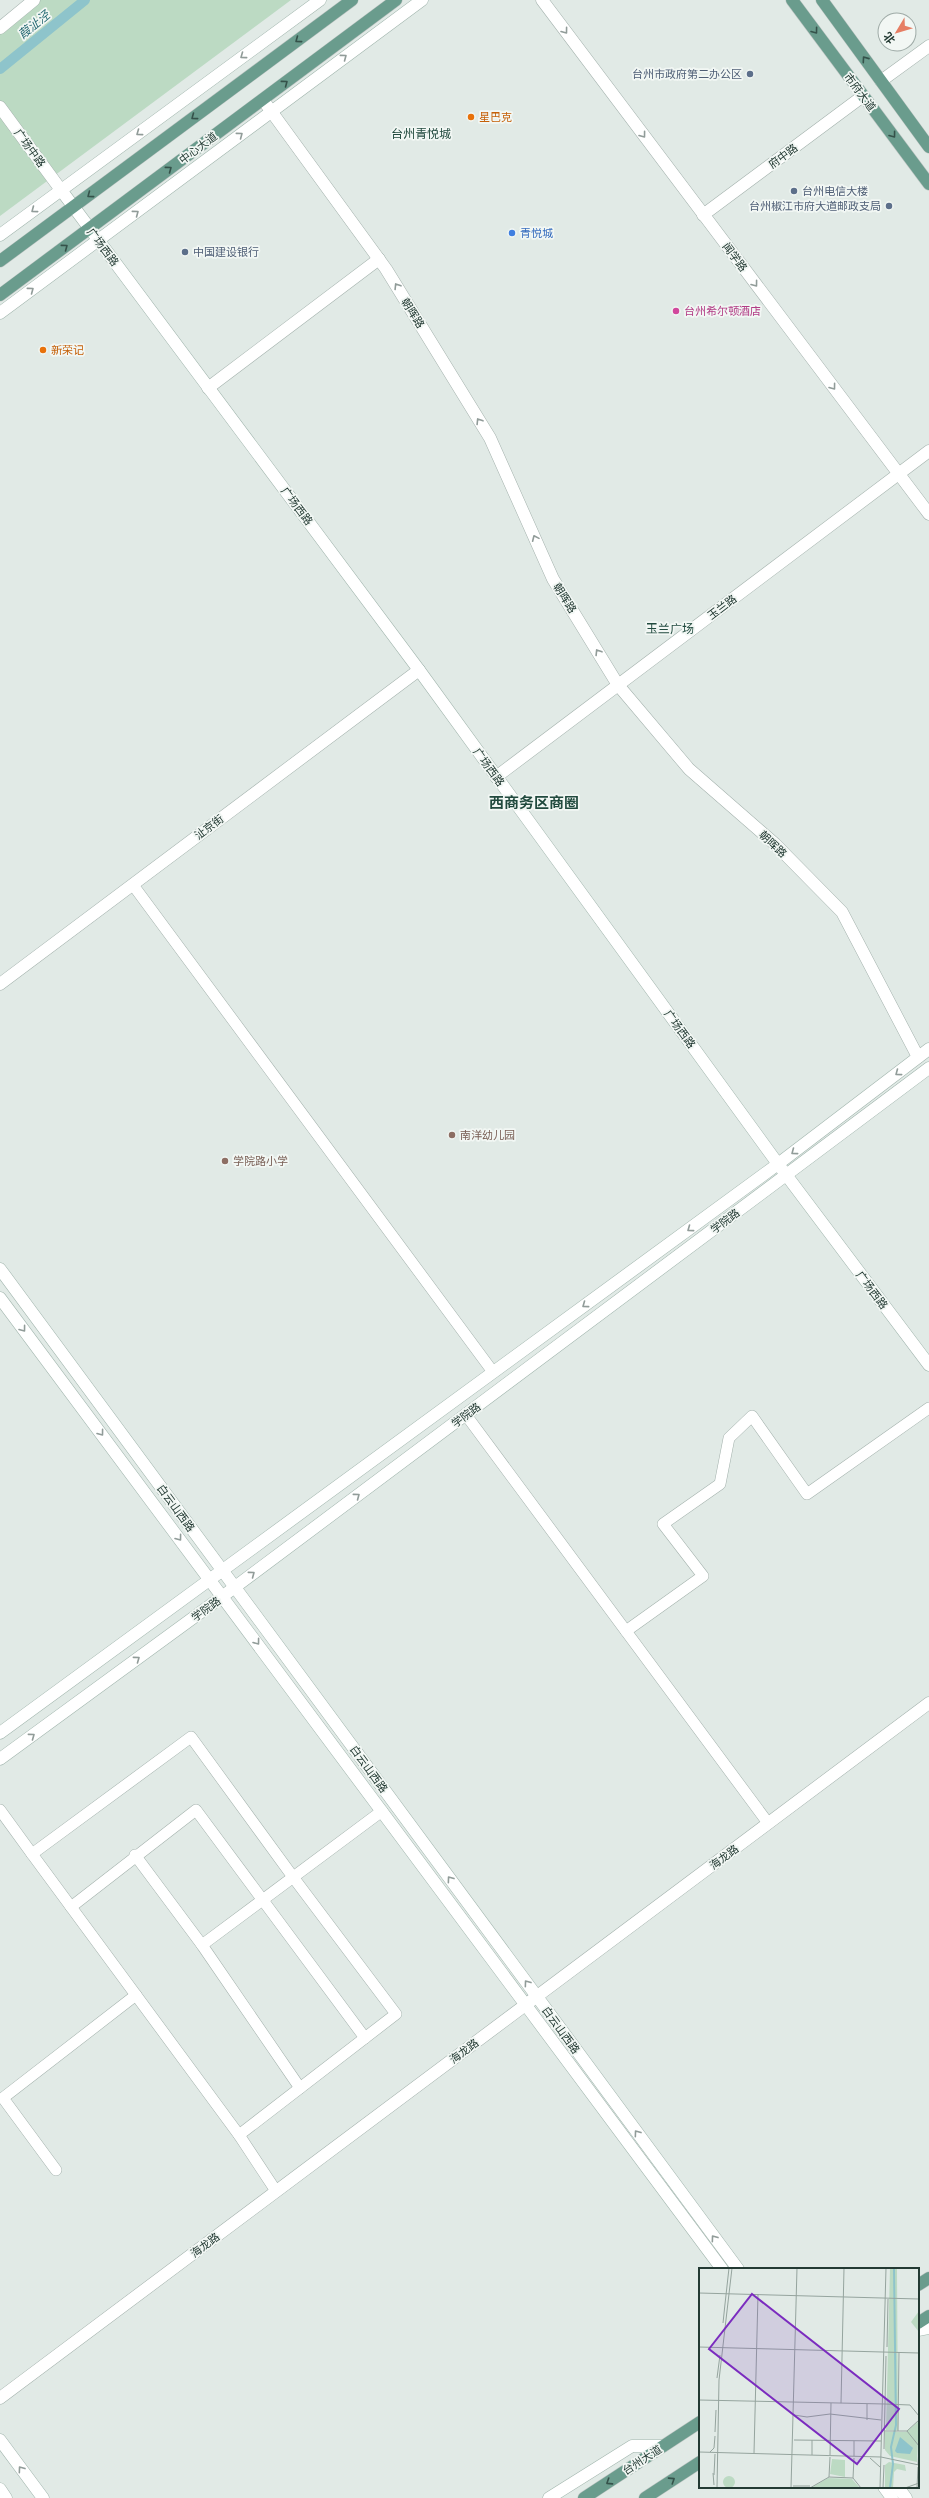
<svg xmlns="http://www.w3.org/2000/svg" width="929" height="2498" font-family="Barlow,'Noto Sans SC',sans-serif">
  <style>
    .green { fill: #bcdac3 }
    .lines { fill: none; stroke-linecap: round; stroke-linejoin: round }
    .canal { stroke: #8ec4cb; stroke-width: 10 }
    .minor-casing { stroke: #a4b2ad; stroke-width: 12 }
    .tertiary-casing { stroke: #a4b2ad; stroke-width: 13 }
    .secondary-casing { stroke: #a1b5ad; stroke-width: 13 }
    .primary-casing { stroke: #bdc4c2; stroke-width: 13 }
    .minor { stroke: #fff; stroke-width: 11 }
    .tertiary { stroke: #fff; stroke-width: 12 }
    .secondary { stroke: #fff; stroke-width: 12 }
    .primary { stroke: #6a9c8d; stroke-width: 12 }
    .oneway { stroke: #919c99 }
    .oneway2 { stroke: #35524a }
    .service-dot { fill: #5c6f8a; stroke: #f2f7f4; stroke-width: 1.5 }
    .food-dot { fill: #e8710a; stroke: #f2f7f4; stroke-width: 1.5 }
    .shop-dot { fill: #3f7fe0; stroke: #f2f7f4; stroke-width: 1.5 }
    .hotel-dot { fill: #d1479c; stroke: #f2f7f4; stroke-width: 1.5 }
    .education-dot { fill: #8d6e63; stroke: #f2f7f4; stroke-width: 1.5 }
    .labels { text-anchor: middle; stroke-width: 3.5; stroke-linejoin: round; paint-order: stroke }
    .service-label { font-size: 11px; fill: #4e5e75; stroke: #f2f7f4; text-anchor: end }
    .street-label { font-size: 11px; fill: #233a33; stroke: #f2f7f4 }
    .food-label { font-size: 11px; fill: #c56008; stroke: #f2f7f4; text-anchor: start }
    .shop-label { font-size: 11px; fill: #366cbe; stroke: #f2f7f4; text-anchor: start }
    .hotel-label { font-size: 11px; fill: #b23c85; stroke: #f2f7f4; text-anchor: start }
    .education-label { font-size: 11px; fill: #785e54; stroke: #f2f7f4; text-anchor: start }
    .water-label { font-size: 12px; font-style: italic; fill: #226770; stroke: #f2f7f4 }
    .neighbourhood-label { font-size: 12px; fill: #214a3e; stroke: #f2f7f4 }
    .district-label { font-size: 15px; font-weight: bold; fill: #214a3e; stroke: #f2f7f4 }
    .inset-river { fill: none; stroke: #8ec4cb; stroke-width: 2 }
    .inset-road { fill: none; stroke: #95a49e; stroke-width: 1 }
    .view { fill: #7b2cbf; fill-opacity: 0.15; stroke: #7b2cbf; stroke-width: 2 }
    .inset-edge { fill: none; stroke: #233a33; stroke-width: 2 }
  </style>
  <rect width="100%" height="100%" fill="#e1eae6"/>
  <path class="green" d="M 34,0 L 291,0 L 0,216 L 0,28 Z"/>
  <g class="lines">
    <path class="canal" d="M 0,69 L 85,0"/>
    <g class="minor-casing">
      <g id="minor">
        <path d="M 133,885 L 493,1372"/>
        <path d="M 466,1415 L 768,1823"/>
        <path d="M 626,1631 L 703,1576 L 663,1524 L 720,1484 L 729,1438 L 752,1416 L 807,1494 L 929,1408"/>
        <path d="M 0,1810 L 32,1854 L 191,1737 L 293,1877 L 396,2014 L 239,2135"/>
        <path d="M 32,1854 L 239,2135 L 276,2191"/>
        <path d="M 135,1855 L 202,1945 L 300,2088"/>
        <path d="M 71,1907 L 196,1810 L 365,2038"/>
        <path d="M 202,1945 L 382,1811"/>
        <path d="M 56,2170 L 3,2098 L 136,1995"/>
      </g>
    </g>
    <g class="tertiary-casing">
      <g id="tertiary">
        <path d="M 542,0 L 929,514"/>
        <path d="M 0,28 L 34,0"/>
        <path d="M 881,81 L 929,46"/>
        <path d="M 263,100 L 386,269 L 490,438 L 553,579 L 618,685 L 689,769 L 775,844 L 842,912 L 918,1057"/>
        <path d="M 0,107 L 61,190"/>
        <path d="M 703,215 L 863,96"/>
        <path d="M 208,388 L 379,259"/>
        <path d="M 496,777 L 929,451"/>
        <path d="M 0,984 L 419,670"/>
        <path d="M 0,2398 L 929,1703"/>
      </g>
    </g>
    <g class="secondary-casing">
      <g id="secondary">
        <path d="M 61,190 L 419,670 L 778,1164 L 929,1365"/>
        <path d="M 0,235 L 320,0"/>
        <path d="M 0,313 L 422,0"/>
        <path d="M 0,1269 L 738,2269"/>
        <path d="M 0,1298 L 722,2269"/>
        <path d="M 0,1733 L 778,1164 L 929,1049"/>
        <path d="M 0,1759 L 223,1596 L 929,1068"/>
        <path d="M 918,2330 L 929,2328"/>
        <path d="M 0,2440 L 43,2498"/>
        <path d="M 884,2487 L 892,2498"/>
        <path d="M 898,2487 L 906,2498"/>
        <path d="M 0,2489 L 6,2498"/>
        <path d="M 549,2498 L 632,2446 L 663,2446"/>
      </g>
    </g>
    <g class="primary-casing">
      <g id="primary">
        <path d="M 792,0 L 929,184"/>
        <path d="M 822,0 L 929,147"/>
        <path d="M 0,261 L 352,0"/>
        <path d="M 0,295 L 396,0"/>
        <path d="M 918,2285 L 929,2278"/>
        <path d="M 918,2323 L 929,2316"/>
        <path d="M 584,2498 L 700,2422"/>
        <path d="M 645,2498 L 700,2462"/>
      </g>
    </g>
    <use href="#minor" class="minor"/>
    <use href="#tertiary" class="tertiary"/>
    <use href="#secondary" class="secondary"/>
    <use href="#primary" class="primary"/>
  </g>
  <defs><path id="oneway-chevron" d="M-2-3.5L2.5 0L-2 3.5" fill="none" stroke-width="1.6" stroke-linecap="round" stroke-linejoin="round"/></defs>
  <g class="oneway">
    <use href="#oneway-chevron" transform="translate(565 31) rotate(53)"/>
    <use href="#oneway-chevron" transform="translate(243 56) rotate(144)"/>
    <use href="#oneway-chevron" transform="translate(344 57) rotate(-37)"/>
    <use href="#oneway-chevron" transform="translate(139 133) rotate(144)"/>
    <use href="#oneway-chevron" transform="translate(240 135) rotate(-37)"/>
    <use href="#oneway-chevron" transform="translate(643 135) rotate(53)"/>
    <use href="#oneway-chevron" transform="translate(34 210) rotate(143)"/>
    <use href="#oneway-chevron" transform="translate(136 213) rotate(-37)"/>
    <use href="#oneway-chevron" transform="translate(755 284) rotate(53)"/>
    <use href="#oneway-chevron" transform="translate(397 286) rotate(-122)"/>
    <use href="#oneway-chevron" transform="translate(31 290) rotate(-37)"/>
    <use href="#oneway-chevron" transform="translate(833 387) rotate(53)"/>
    <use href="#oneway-chevron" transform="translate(479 421) rotate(-122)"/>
    <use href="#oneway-chevron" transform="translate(535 538) rotate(-114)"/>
    <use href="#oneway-chevron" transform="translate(598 652) rotate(-122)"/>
    <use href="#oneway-chevron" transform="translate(898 1073) rotate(143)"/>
    <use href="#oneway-chevron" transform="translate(794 1152) rotate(143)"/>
    <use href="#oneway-chevron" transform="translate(690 1229) rotate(144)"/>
    <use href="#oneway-chevron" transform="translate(585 1305) rotate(144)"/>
    <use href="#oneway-chevron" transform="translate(23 1329) rotate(53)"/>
    <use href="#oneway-chevron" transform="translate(101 1433) rotate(53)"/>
    <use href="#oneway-chevron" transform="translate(357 1496) rotate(-37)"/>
    <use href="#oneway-chevron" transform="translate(179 1538) rotate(53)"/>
    <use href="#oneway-chevron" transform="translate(252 1574) rotate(-37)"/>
    <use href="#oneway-chevron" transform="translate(257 1642) rotate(53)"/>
    <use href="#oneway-chevron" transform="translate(137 1659) rotate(-36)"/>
    <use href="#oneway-chevron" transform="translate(32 1736) rotate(-36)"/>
    <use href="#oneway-chevron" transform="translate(450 1879) rotate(-126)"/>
    <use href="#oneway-chevron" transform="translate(527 1983) rotate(-126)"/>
    <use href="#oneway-chevron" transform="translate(637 2133) rotate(-126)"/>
    <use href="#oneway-chevron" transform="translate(714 2238) rotate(-126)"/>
    <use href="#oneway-chevron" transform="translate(21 2469) rotate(-126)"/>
  </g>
  <g class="oneway2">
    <use href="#oneway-chevron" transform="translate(815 31) rotate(53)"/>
    <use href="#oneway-chevron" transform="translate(298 40) rotate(143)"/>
    <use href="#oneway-chevron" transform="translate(865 59) rotate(-125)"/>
    <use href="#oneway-chevron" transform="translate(285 83) rotate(-37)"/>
    <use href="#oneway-chevron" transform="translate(194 117) rotate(143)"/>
    <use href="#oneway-chevron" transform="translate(893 135) rotate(53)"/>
    <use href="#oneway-chevron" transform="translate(169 169) rotate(-37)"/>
    <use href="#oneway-chevron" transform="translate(90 195) rotate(143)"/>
    <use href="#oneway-chevron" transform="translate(65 247) rotate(-37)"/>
    <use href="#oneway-chevron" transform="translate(672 2480) rotate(-33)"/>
    <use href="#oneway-chevron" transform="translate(609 2482) rotate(147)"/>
  </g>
  <g class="service-dot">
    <circle cx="750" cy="74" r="4"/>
    <circle cx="794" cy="191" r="4"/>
    <circle cx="889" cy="206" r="4"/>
    <circle cx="185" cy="252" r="4"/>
  </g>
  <g class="food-dot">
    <circle cx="471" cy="117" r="4"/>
    <circle cx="43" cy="350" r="4"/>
  </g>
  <circle class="shop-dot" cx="512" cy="233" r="4"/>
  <circle class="hotel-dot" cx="676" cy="311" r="4"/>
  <g class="education-dot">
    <circle cx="452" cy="1135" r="4"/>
    <circle cx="225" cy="1161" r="4"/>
  </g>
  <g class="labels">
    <g class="service-label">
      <text x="742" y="78">台州市政府第二办公区</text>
      <text x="802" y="195" text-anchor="start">台州电信大楼</text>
      <text x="881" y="210">台州椒江市府大道邮政支局</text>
      <text x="193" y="256" text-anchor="start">中国建设银行</text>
    </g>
    <g class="street-label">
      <text transform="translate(860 92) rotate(53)" y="4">市府大道</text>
      <text transform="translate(30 148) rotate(54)" y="4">广场中路</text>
      <text transform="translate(198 148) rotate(-37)" y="4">中心大道</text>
      <text transform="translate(783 156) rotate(-37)" y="4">府中路</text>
      <text transform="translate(103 247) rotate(53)" y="4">广场西路</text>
      <text transform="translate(735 257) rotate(53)" y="4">闻学路</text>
      <text transform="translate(413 313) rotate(58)" y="4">朝晖路</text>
      <text transform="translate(297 506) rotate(53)" y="4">广场西路</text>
      <text transform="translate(565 598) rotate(58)" y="4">朝晖路</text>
      <text transform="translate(722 607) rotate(-37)" y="4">玉兰路</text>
      <text transform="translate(489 767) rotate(54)" y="4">广场西路</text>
      <text transform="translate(209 827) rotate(-37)" y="4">沚京街</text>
      <text transform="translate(773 844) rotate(43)" y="4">朝晖路</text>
      <text transform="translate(680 1029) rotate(54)" y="4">广场西路</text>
      <text transform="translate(725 1221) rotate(-37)" y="4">学院路</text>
      <text transform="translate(872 1290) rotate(53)" y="4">广场西路</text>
      <text transform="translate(466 1415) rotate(-37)" y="4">学院路</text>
      <text transform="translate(176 1508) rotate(54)" y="4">白云山西路</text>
      <text transform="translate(206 1609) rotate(-36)" y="4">学院路</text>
      <text transform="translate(369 1769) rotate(54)" y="4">白云山西路</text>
      <text transform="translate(724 1857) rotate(-37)" y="4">海龙路</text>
      <text transform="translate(561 2030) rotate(54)" y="4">白云山西路</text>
      <text transform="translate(464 2051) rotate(-37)" y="4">海龙路</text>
      <text transform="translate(205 2245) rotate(-37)" y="4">海龙路</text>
      <text transform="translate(642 2460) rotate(-33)" y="4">台州大道</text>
    </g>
    <g class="food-label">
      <text x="479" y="121">星巴克</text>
      <text x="51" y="354">新荣记</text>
    </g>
    <g class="shop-label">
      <text x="520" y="237">青悦城</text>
    </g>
    <g class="hotel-label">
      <text x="684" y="315">台州希尔顿酒店</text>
    </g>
    <g class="education-label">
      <text x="460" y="1139">南洋幼儿园</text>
      <text x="233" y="1165">学院路小学</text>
    </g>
    <g class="water-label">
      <text transform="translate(34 25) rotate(-39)" y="4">葭沚泾</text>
    </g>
    <g class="neighbourhood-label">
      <text x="421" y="138">台州青悦城</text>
      <text x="670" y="633">玉兰广场</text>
    </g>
    <g class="district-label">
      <text x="534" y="808">西商务区商圈</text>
    </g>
  </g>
  <g transform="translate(699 2268)">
    <rect width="220" height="220" fill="#e1eae6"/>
    <path d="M 191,0 L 198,0 L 199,162 L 187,162 ZM 220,43 L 220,64 L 212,54 ZM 220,153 L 218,194 L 191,188 L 186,182 L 186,164 L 207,164 ZM 133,191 L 146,192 L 146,209 L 131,206 ZM 190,194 L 206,197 L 207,203 L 198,201 L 195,204 L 194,220 L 186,220 L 186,197 ZM24 214a6 6 0 1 1 12 0a6 6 0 1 1-12 0ZM 129,210 L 153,211 L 161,220 L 112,220 Z" fill="#bcdac3"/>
    <path d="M 201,169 L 214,180 L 211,186 L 198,185 L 196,183 Z" fill="#8ec4cb"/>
    <path class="inset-river" d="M 191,220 L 194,196 L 192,179 L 197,157 L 195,0"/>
    <path class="inset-road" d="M 0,25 L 220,31M 26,36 L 30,0M 24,55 L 26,36M 0,79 L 220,85M 188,79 L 189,31M 18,110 L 21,87M 0,132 L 186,136M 142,135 L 145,0M 186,136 L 211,137 L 220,148M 95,147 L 108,149 L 131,146 L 182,152M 168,152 L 168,136M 186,163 L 208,163 L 220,178M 199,163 L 200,84M 208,163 L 220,152M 16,164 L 17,142M 95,172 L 182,173M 185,181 L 187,88M 0,184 L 182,189 L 220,197M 11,184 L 15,180 L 16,168M 55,185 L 59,26M 113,187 L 113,172M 131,187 L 132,135M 155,188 L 155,173M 171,190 L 181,199M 219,197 L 220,179M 14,205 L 15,217M 15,207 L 16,186M 130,209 L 131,189M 154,210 L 155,190M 94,218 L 111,218M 18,220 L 20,112 L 33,0M 92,220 L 98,0M 111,220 L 130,209 L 154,210 L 162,220M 181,220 L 187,0M 184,220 L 185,197M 206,220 L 220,215M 218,220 L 219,199"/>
    <path class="view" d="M 53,26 L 200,141 L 158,196 L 10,81 Z"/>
    <rect width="220" height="220" class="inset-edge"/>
  </g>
  <g transform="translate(897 32) rotate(232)"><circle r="19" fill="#f2f7f4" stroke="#9faba7"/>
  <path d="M0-3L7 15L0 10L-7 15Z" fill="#e67e64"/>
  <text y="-6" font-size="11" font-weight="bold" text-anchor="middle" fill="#233a33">北</text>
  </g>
</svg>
